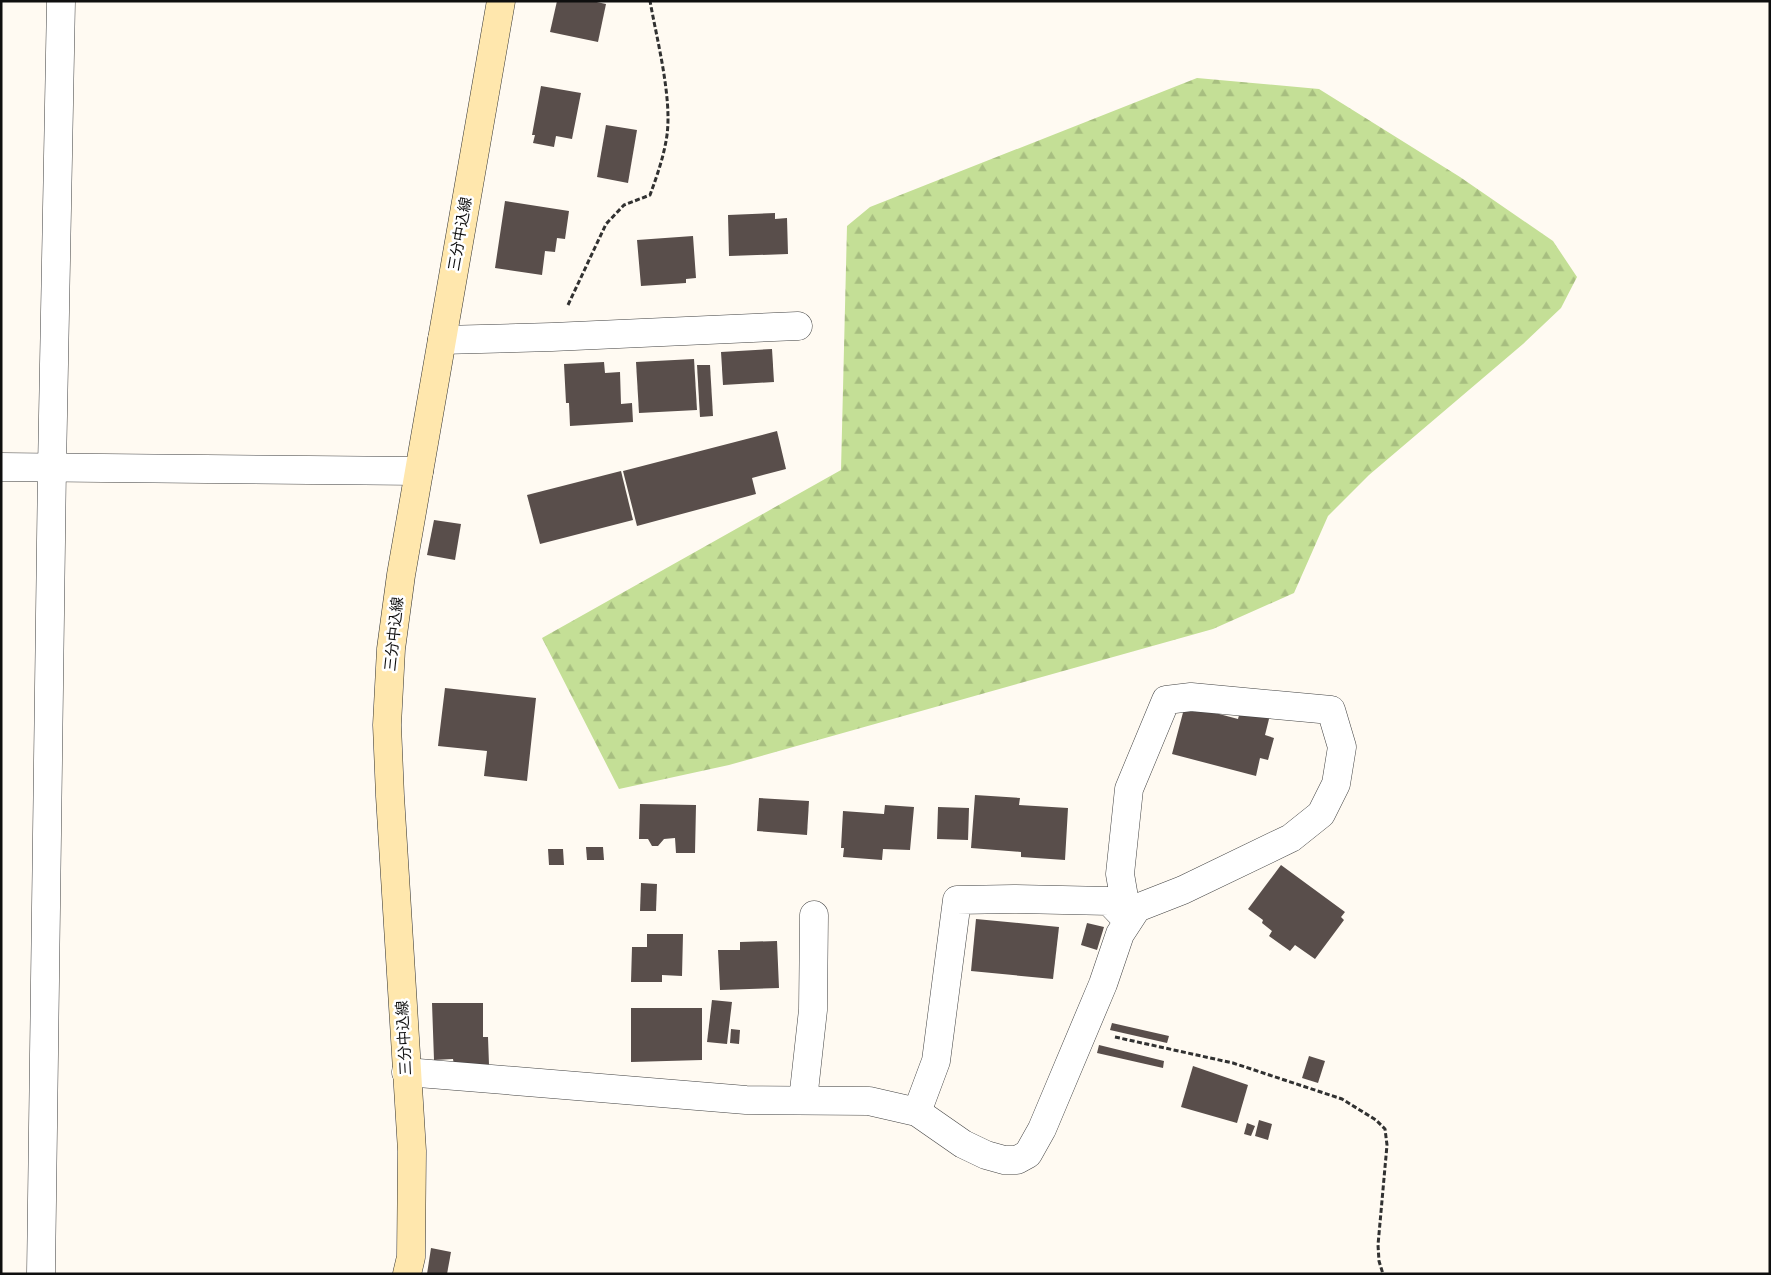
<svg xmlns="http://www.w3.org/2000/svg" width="1771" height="1275" font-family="'Times New Roman','Noto Sans JP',serif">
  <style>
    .forest { fill: url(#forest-firs) }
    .building { fill: #594e4b }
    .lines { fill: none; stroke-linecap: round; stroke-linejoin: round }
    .street-casing { stroke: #424242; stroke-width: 29 }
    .secondary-casing { stroke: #313131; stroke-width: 29 }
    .path { stroke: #313131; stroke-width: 3; stroke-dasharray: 5 2.5; stroke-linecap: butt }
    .street { stroke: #fff; stroke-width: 28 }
    .secondary { stroke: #ffe7ad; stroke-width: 28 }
    .labels { text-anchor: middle; stroke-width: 5; stroke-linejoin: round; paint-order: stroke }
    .street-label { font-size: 15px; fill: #0f0f0f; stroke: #fff }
  </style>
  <defs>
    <pattern id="forest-firs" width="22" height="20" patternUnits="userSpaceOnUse" patternTransform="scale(1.25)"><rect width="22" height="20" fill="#c4df96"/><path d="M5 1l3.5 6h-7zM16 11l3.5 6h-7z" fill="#a7be80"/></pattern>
  </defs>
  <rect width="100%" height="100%" fill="#fffaf2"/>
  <path class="forest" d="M 1197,78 L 1319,89 L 1460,177 L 1553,241 L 1577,277 L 1561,308 L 1523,344 L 1369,475 L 1328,516 L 1294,593 L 1213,629 L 729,765 L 619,789 L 542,638 L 841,470 L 847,226 L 870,207 Z"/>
  <g class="building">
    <path d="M 557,1 L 592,1 L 606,4 L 598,42 L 550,32 Z"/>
    <path d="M 541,86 L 581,93 L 572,139 L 556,136 L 554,147 L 533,143 L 535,135 L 532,135 Z"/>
    <path d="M 606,125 L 637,130 L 628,183 L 597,177 Z"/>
    <path d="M 505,201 L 569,211 L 565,239 L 557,238 L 555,252 L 545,251 L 542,275 L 495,268 Z"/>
    <path d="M 775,213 L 775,219 L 787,218 L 788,254 L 729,256 L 728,215 Z"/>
    <path d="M 693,236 L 696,278 L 686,279 L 686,283 L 641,286 L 637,240 Z"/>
    <path d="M 772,349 L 774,382 L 723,385 L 721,352 Z"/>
    <path d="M 694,359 L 697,410 L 639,413 L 636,362 Z"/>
    <path d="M 604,362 L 605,373 L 620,372 L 621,404 L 632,403 L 633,422 L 570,426 L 569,403 L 566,403 L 564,364 Z"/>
    <path d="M 697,365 L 710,365 L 713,416 L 700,417 Z"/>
    <path d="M 777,431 L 786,469 L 752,478 L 756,494 L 637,526 L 623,471 Z"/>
    <path d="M 621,471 L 633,520 L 540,544 L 527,495 Z"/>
    <path d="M 434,520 L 461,524 L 455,560 L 427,555 Z"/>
    <path d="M 445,688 L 536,698 L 527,781 L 484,776 L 487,751 L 438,746 Z"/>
    <path d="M 1185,705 L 1238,719 L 1241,707 L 1270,715 L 1265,735 L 1274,738 L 1268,760 L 1260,758 L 1256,776 L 1172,754 Z"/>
    <path d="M 975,795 L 1020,798 L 1019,805 L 1068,808 L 1065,860 L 1021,857 L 1021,852 L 971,848 Z"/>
    <path d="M 759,798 L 809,801 L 807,835 L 757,831 Z"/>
    <path d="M 640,804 L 696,805 L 695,853 L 676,853 L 675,838 L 664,839 L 658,846 L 652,846 L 648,839 L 639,839 Z"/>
    <path d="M 885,805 L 914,807 L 910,850 L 883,849 L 882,860 L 843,857 L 844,848 L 841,848 L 843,811 L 884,814 Z"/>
    <path d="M 938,807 L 969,808 L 968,840 L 937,839 Z"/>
    <path d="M 586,847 L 603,847 L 604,860 L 587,860 Z"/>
    <path d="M 548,849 L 563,849 L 564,865 L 549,865 Z"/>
    <path d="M 1281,865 L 1345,912 L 1341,917 L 1344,920 L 1315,959 L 1295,945 L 1290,951 L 1269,936 L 1272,931 L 1262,923 L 1263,920 L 1248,909 Z"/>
    <path d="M 641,883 L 657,884 L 656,911 L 640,911 Z"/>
    <path d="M 976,919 L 1059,927 L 1053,979 L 971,971 Z"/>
    <path d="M 1087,923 L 1104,927 L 1097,950 L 1081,945 Z"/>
    <path d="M 647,934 L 683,934 L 682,976 L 662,975 L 662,982 L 631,982 L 632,947 L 647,947 Z"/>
    <path d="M 777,941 L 779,988 L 720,990 L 718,950 L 740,950 L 740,942 Z"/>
    <path d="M 712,1000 L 732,1002 L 727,1044 L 707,1042 Z"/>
    <path d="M 432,1003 L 483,1003 L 483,1037 L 488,1037 L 489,1065 L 454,1065 L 453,1059 L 434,1060 Z"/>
    <path d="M 631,1008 L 702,1008 L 702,1060 L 631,1062 Z"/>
    <path d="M 1112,1023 L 1169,1036 L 1167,1043 L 1110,1030 Z"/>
    <path d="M 731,1029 L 740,1030 L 739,1044 L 730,1043 Z"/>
    <path d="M 1099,1045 L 1164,1061 L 1163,1068 L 1097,1053 Z"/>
    <path d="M 1309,1056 L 1325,1061 L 1318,1083 L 1302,1078 Z"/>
    <path d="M 1193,1066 L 1248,1085 L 1237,1123 L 1181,1107 Z"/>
    <path d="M 1259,1120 L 1272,1124 L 1268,1140 L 1255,1136 Z"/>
    <path d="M 1247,1123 L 1255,1126 L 1251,1136 L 1244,1134 Z"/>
    <path d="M 431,1248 L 451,1252 L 447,1274 L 427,1274 Z"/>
  </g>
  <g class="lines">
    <g class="street-casing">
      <g id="street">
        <path d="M 442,340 L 552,337 L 798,326"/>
        <path d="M 1,467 L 419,471"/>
        <path d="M 406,1072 L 746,1100 L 869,1101 L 917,1112 L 963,1144 L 986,1155 L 1004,1160 L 1017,1160 L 1028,1154 L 1042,1129 L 1103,984 L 1120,934 L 1137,908 L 1183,890 L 1291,838 L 1321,814 L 1336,784 L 1342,747 L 1331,710 L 1191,697 L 1166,700 L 1129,789 L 1120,874 L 1128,921"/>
        <path d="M 803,1100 L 813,1010 L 814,915"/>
        <path d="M 917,1112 L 936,1061 L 957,900 L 1014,899 L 1109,901 L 1128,921"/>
        <path d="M 41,1274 L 52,468 L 61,1"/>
      </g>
    </g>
    <g class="secondary-casing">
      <path id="secondary" d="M 407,1274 L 411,1257 L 412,1151 L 390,796 L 387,725 L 391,649 L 401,575 L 501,1"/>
    </g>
    <g class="path">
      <path d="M 568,305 L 606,224 L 624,205 L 650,195 C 657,176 664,156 667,135 C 672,97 657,40 650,1"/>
      <path d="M 1115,1037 L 1233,1063 L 1342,1099 L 1376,1120 L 1385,1129 L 1387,1145 L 1378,1245 L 1379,1261 L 1383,1274"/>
    </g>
    <use href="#street" class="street"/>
    <use href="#secondary" class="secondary"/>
  </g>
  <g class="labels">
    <g class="street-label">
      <text transform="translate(460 234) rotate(-80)" y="5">三分中込線</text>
      <text transform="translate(394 634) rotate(-84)" y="5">三分中込線</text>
      <text transform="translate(404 1038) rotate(-93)" y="5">三分中込線</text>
    </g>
  </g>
  <rect width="1771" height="1275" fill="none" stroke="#0f0f0f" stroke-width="5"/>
</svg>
